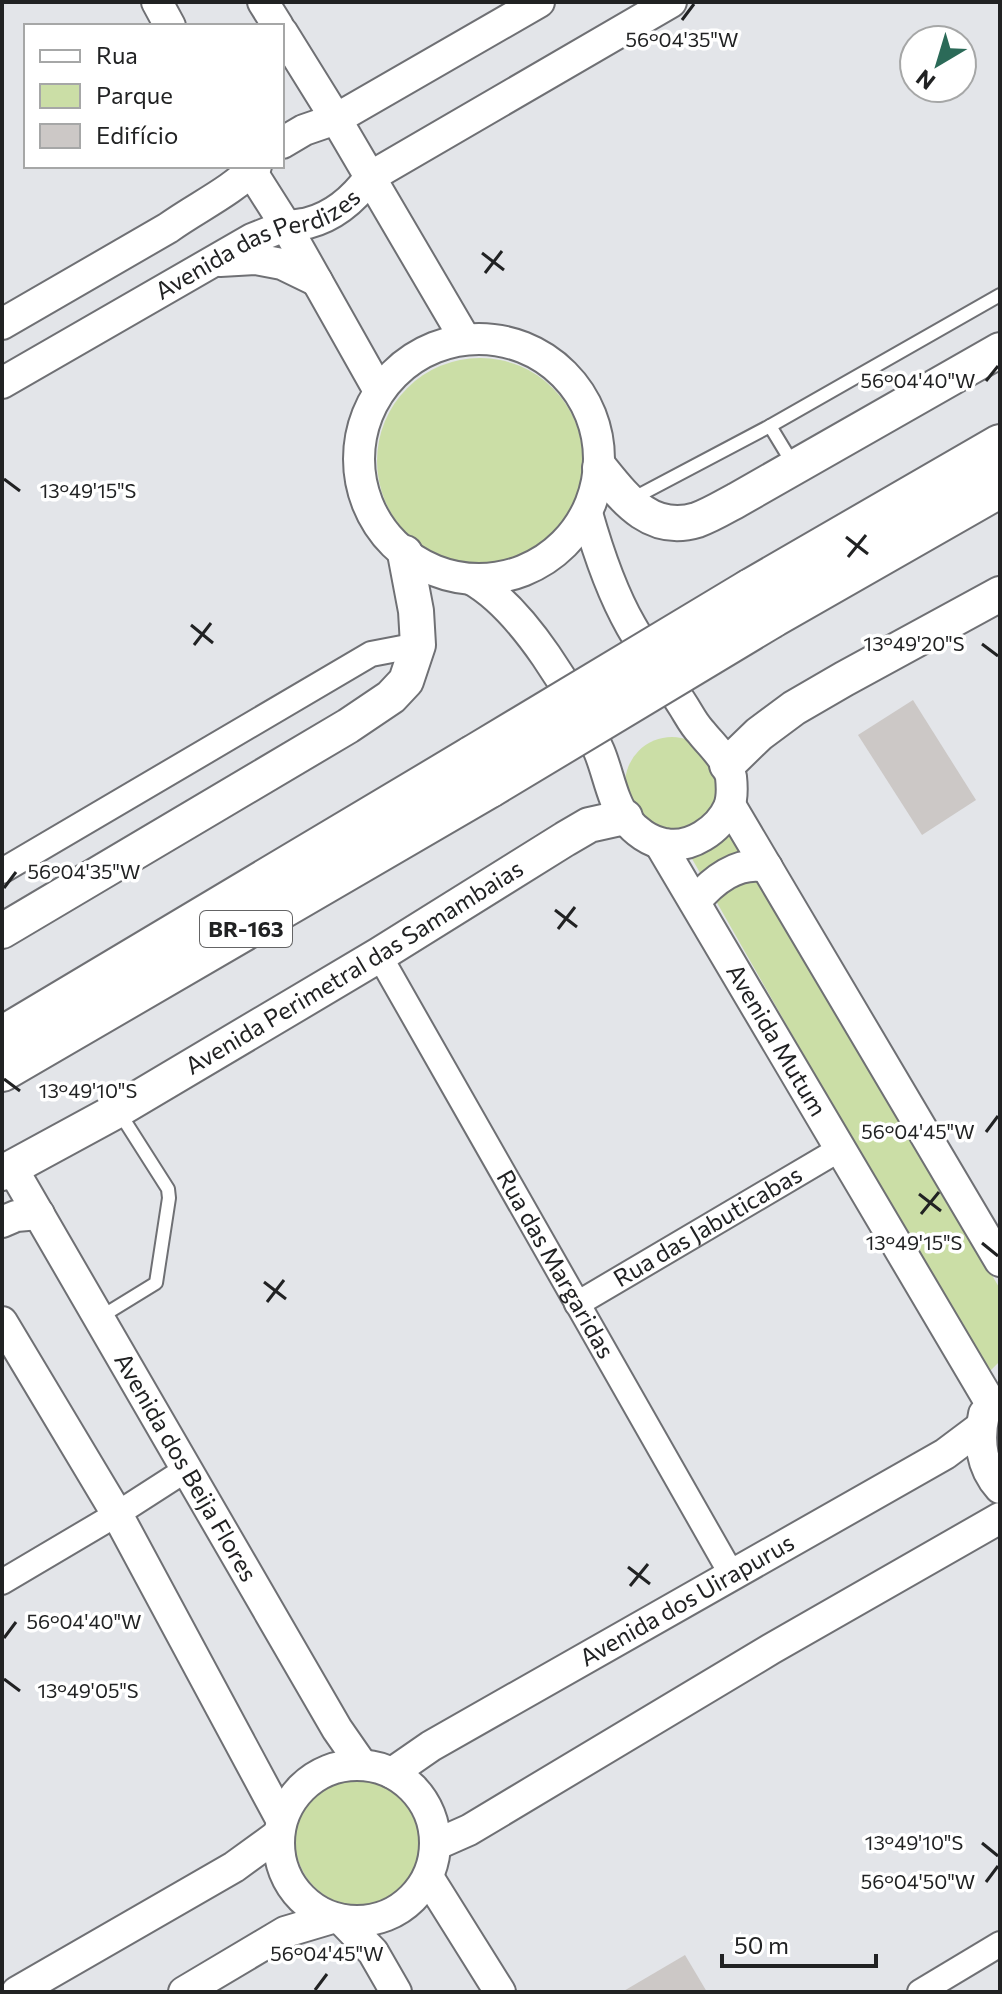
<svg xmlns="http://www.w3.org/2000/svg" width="1002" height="1994" font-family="Commissioner,sans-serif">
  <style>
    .green { fill: #cbdea6 }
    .building { fill: #ccc8c6 }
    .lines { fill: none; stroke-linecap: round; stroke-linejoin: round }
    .service-casing { stroke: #6f7074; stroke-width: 16 }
    .minor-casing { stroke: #6f7074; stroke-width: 28 }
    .tertiary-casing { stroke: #6f7074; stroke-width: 34 }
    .secondary-casing { stroke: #6f7074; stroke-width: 38 }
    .trunk-casing { stroke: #6f7074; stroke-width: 44 }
    .service { stroke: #fff; stroke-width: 12 }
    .minor { stroke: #fff; stroke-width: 24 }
    .tertiary { stroke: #fff; stroke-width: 30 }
    .secondary { stroke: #fff; stroke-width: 34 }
    .trunk { stroke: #fff; stroke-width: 40 }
    .trunk-bridge-casing { stroke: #6f7074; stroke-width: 44; stroke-linecap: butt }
    .trunk-bridge { stroke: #fff; stroke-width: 40 }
    .ticks { fill: none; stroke: #212223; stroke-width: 3 }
    .labels { text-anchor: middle; stroke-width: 7; stroke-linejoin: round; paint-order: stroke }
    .shield { fill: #fff; stroke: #646465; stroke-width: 2 }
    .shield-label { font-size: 22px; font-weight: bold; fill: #212223 }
    .street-label { font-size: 24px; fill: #212223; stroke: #fff }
    .ticks-label { font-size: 20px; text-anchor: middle; fill: #212223; stroke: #fff; stroke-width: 7; stroke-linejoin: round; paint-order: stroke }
  </style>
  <rect width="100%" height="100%" fill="#e3e5e9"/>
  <g class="green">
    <circle cx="480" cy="461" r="103"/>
    <circle cx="672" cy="784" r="47"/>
    <path d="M 733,825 L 1000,1289 L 1000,1361 L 986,1375 L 691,857 C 710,850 721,842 733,825 Z"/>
    <circle cx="361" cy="1840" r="66"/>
  </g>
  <g class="building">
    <path d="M 913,700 L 976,800 L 922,835 L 858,735 Z"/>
    <path d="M 685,1955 L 707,1992 L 622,1992 Z"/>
  </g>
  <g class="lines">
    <g class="service-casing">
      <g id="service">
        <path d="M 770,426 L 793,464"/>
        <path d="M 630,500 L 770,426 L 1000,295"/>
        <path d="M 99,1318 L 156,1283 L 169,1198 L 168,1189 L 119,1112"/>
      </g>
    </g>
    <g class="minor-casing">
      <g id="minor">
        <path d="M 2,871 L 371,654 L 418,645"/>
        <path id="s1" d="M 379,955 L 732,1575"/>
        <path id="s2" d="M 577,1304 L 840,1149"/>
        <path d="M 2,1582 L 117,1514 L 187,1469"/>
        <path d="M 920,1992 L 1000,1944"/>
      </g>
    </g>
    <g class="tertiary-casing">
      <g id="tertiary">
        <path d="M 157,2 L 170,26"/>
        <path d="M 263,2 L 278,26"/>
        <path d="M 282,32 L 336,119 L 465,339"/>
        <path d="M 282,143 L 304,130 L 336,119 L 539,2"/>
        <path d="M 248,166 L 286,226 L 379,391"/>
        <path d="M 220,261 L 255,259 L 282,264 L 317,281"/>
        <path d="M 2,324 L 168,228 C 197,207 231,192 256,166"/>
        <circle cx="479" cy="459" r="120"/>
        <path id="s3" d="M 2,383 L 252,239 C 262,235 272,231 282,227 C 291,225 300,225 308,223 C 335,216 354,199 370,177 L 671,2"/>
        <path d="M 471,579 C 524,609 575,696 599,751 C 608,772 612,801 626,819 C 635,831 650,842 665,844 C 690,849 719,830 729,807 C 732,799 732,786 731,777 C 727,758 712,746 701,732 C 694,725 689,715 684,707 C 667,680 647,654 631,626 C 611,591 598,552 587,513"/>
        <path d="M 730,805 L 1000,1261"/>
        <path id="s4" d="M 660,844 L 990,1402"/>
        <path d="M 695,902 C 712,881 738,860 767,867"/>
        <path id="s5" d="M 12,1168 L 337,1729 L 362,1765"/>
        <path d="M 2,1222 L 16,1216 L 39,1214"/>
        <path d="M 2,1322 L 117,1514 L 281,1819"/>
        <path d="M 984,1414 C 978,1440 981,1467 1000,1488"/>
        <circle cx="357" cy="1843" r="78"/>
        <path id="s6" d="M 392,1773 L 431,1746 L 945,1454 L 981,1427"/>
        <path d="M 435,1845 L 469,1830 L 771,1649 L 1000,1518"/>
        <path d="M 428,1877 L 500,1992"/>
        <path d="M 342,1920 L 373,1952 L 396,1992"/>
        <path d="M 17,1992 L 234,1867 L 278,1835"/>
        <path d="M 184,1992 L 285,1932 L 332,1918"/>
      </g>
    </g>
    <g class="secondary-casing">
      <g id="secondary">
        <path d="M 600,468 C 625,499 651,534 697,520 C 711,515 724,507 737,500 L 1000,350"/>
        <path d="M 727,765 L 759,734 L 794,708 L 844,679 L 1000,594"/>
        <path d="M 2,931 L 348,726 L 391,697 L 406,681 L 418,645 L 416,611 L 405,553"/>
        <path id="s7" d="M 2,1173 L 118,1110 L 379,955 L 565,839 L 589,825 L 625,817"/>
      </g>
    </g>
    <g class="trunk-casing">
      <g id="trunk">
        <path d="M 751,589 L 1000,445"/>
        <path d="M 771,618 L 1000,487"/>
        <path d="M 2,1037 L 473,756"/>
        <path d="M 2,1071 L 490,787"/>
      </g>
    </g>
    <use href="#service" class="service"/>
    <use href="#minor" class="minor"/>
    <use href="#tertiary" class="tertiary"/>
    <use href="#secondary" class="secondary"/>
    <use href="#trunk" class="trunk"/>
    <g class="trunk-bridge-casing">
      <g id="trunk-bridge">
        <path d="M 473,756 L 751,589"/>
        <path d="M 490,787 L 771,618"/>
      </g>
    </g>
    <use href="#trunk-bridge" class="trunk-bridge"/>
  </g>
  <path class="ticks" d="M 682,20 L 694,4M 482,253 L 504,270M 485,273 L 502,251M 986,381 L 998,366M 4,479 L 20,491M 846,537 L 868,554M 848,557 L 866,535M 191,625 L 213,643M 982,644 L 998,656M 194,645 L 211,623M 4,888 L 16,872M 555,910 L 577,927M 558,929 L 575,907M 4,1079 L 20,1091M 986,1132 L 998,1116M 919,1194 L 941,1211M 921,1214 L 939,1192M 982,1243 L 998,1256M 264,1282 L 286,1299M 267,1302 L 284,1280M 628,1567 L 650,1584M 630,1586 L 648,1564M 4,1638 L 16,1622M 4,1679 L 20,1691M 982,1843 L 998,1856M 986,1882 L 998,1866M 315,1990 L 327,1974"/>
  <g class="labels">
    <rect class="shield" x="200" y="911" width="92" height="36" rx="6"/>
    <g class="shield-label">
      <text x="246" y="937">BR-163</text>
    </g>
    <g class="street-label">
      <text dy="8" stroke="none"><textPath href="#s3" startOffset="292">Avenida das Perdizes</textPath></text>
      <text dy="8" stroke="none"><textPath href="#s7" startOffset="408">Avenida Perimetral das Samambaias</textPath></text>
      <text dy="8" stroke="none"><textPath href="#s4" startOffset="228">Avenida Mutum</textPath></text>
      <text dy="8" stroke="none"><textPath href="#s2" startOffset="152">Rua das Jabuticabas</textPath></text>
      <text dy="8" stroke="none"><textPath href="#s1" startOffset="356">Rua das Margaridas</textPath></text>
      <text dy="8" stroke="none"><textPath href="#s5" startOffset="346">Avenida dos Beija Flores</textPath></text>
      <text dy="8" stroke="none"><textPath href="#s6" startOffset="342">Avenida dos Uirapurus</textPath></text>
    </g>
  </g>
  <g class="ticks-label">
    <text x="682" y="47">56°04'35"W</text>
    <text x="918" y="388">56°04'40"W</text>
    <text x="88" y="498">13°49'15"S</text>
    <text x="914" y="651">13°49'20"S</text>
    <text x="84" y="879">56°04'35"W</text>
    <text x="88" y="1098">13°49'10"S</text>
    <text x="918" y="1139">56°04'45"W</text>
    <text x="914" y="1250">13°49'15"S</text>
    <text x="84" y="1629">56°04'40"W</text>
    <text x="88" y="1698">13°49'05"S</text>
    <text x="914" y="1850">13°49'10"S</text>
    <text x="918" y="1889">56°04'50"W</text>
    <text x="327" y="1961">56°04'45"W</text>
  </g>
  <rect width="1002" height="1994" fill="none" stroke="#212223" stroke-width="8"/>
  <rect x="24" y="24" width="260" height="144" fill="#ffffff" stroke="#a6a7a7" stroke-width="2"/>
  <rect x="40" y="50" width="40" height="12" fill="#ffffff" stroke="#a6a7a7" stroke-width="2"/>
  <text x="96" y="64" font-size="24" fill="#212223">Rua</text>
  <rect x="40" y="84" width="40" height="24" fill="#cbdea6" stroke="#a6a7a7" stroke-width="2"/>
  <text x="96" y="104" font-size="24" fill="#212223">Parque</text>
  <rect x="40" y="124" width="40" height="24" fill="#ccc8c6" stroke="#a6a7a7" stroke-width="2"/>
  <text x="96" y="144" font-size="24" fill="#212223">Edifício</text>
  <g transform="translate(938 64) rotate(218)"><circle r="38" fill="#ffffff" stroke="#a6a7a7" stroke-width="2"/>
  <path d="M0-6L14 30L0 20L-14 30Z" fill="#2b6a58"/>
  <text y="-12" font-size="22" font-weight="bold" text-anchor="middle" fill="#212223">N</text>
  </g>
  <path d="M722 1954v12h154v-12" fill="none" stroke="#212223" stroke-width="4"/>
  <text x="734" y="1954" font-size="24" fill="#212223" stroke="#ffffff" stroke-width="6" paint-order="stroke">50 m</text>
</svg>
